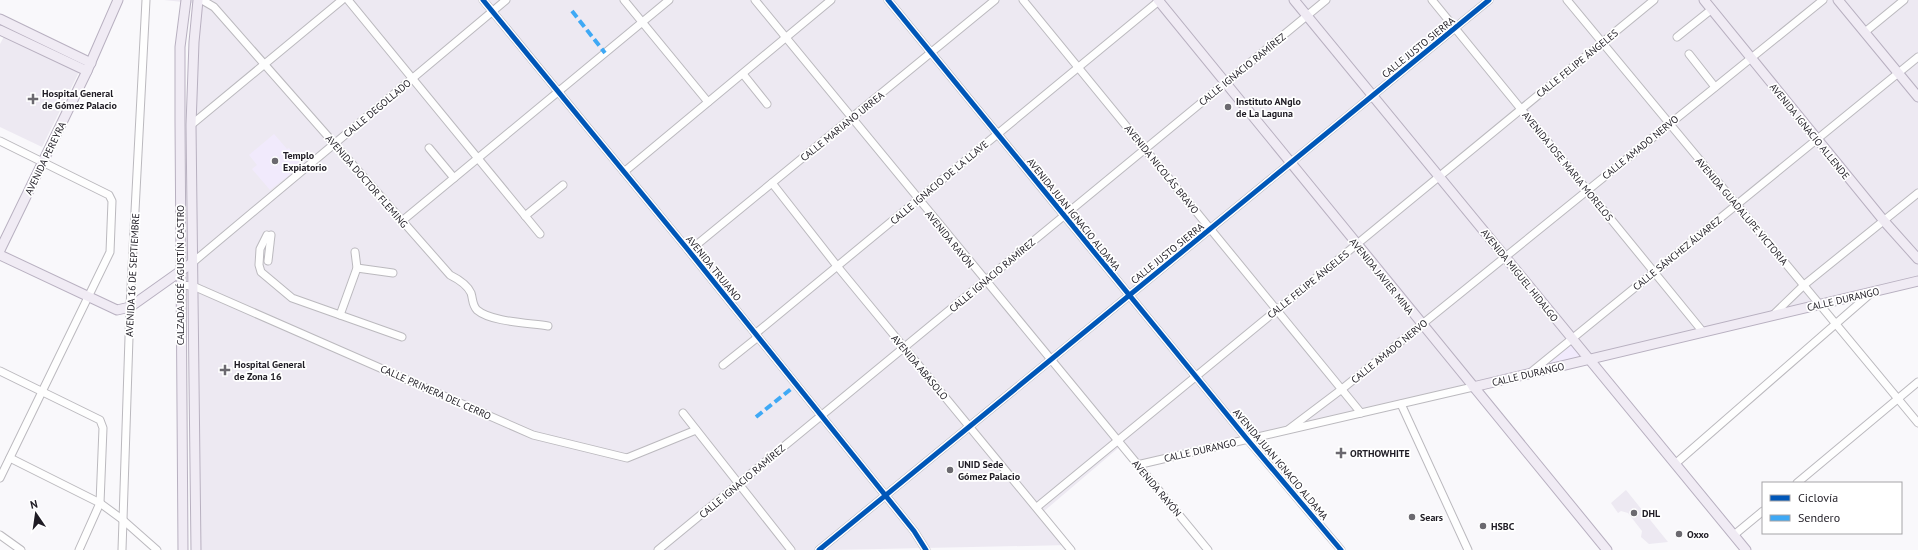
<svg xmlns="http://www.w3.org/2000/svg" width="1918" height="550" font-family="'PT Sans',sans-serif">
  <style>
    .built { fill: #ede9f2 }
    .green { fill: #f1eafc }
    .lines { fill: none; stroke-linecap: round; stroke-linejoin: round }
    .minor-casing { stroke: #bbb9be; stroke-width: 9 }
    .major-casing { stroke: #b8b0c0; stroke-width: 11 }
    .minor { stroke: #fefefe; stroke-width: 7 }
    .major { stroke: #f0ebf4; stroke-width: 9 }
    .quiet { stroke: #3fa9f5; stroke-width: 4; stroke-dasharray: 8 4; stroke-linecap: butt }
    .cycleway-casing { stroke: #fff; stroke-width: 8 }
    .cycleway { stroke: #0057b8; stroke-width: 5 }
    .poi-dot { fill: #6b696f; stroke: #fff; stroke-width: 1.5 }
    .labels { text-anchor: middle; stroke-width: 3.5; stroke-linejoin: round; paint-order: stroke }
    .street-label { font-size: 10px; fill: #1f1c24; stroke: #fff }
    .poi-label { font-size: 10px; font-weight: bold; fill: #1f1c24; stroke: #fff; text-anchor: start }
  </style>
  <rect width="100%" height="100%" fill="#f9f8fb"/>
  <g class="built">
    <path d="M 164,0 L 1918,0 L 1918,284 L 1143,468 L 1123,444 L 1043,512 L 1070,545 L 832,550 L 201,550 L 198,262 L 192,3 Z"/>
    <path d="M 6,33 L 80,70 L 42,147 L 0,127 L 0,44 Z"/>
    <path d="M 1626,490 L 1668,542 L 1649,544 L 1641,537 L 1642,531 L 1628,513 L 1621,511 L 1618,513 L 1611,503 Z"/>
  </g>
  <g class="green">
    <path d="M 274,134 L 287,149 L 289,148 L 302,165 L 270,190 L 252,169 L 257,165 L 249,155 Z"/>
    <path d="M 1570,344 L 1582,357 L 1547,363 Z"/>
  </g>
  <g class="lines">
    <g class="minor-casing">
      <g id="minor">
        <path d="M 202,0 L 214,7 L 450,275 C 458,279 467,284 471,293 C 473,299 472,305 477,310 C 491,322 529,323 548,326"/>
        <path d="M 348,0 L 540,234"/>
        <path d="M 483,0 L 689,251 L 914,531 L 926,550"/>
        <path d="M 624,0 L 708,102"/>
        <path d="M 755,0 L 1208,550"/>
        <path d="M 888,0 L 1247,439 L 1341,550"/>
        <path d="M 1023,0 L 1361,413"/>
        <path d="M 1432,0 L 1703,332"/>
        <path d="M 1567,0 L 1918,423"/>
        <path d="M 1865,32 L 1904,0"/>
        <path d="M 1677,37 L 1712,9"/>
        <path d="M 1689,54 L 1715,87"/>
        <path d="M 743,74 L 767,104"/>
        <path d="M 191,125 L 342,0"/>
        <path d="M 0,141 L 109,195 L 112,201 L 110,252 L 0,478"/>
        <path d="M 429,148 L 454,178"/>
        <path d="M 624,172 L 831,0"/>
        <path d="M 772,183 L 837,266 L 1071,550"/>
        <path d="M 525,216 L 563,185"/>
        <path d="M 402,221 L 669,0"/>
        <path d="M 267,235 L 260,249 L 259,265 L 261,272 L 292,298 L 402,337"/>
        <path d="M 689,251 L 995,0"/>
        <path d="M 268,261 L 271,235"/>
        <path d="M 192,263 L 506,0"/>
        <path d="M 357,268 L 393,273"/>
        <path d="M 180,285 L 193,286 L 533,435 L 627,458 L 696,430"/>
        <path d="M 340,315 L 357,268 L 355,252"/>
        <path d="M 1772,316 L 1804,285 L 1918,193"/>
        <path d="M 755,334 L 1160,0"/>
        <path d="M 723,365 L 758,337"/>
        <path d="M 0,371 L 100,420 L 103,428 L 100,503 L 79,550"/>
        <path d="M 1530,373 L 1918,57"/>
        <path d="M 1401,404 L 1468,550"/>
        <path d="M 683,413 L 791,550"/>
        <path d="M 1289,429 L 1342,389 L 1823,0"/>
        <path d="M 10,458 L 100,503 L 123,520 L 157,550"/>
        <path d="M 1675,464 L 1870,294"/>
        <path d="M 1137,465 L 1473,387"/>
        <path d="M 1797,483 L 1918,382"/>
        <path d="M 1037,507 L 1654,0"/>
        <path d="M 0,535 L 21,550"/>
        <path d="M 1734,535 L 1763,511"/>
        <path d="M 122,550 L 130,307 L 146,0"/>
        <path d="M 658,550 L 1326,0"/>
        <path d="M 819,550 L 1489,0"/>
      </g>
    </g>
    <g class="major-casing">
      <g id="major">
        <path d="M 1158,0 L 1607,550"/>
        <path d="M 1294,0 L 1746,550"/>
        <path d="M 1704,0 L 1884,221 L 1918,259"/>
        <path d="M 1838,0 L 1918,97"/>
        <path d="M 0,19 L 91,63"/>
        <path d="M 0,30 L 87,71"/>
        <path d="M 0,250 L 87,71 L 118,0"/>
        <path d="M 0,255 L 117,310 L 130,307 L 192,263"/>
        <path d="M 1473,387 L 1918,281"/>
        <path d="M 183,550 L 180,121 L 180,47 L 186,0"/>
        <path d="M 196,550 L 191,125 L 194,42 L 198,0"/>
      </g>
    </g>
    <use href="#minor" class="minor"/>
    <use href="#major" class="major"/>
    <g class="quiet">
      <path d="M 572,11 L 605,53"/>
      <path d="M 756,417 L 796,385"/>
    </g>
    <g class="cycleway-casing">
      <g id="cycleway">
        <path d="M 483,0 L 689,251 L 914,531 L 926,550"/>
        <path d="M 888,0 L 1247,439 L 1341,550"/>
        <path d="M 819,550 L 1489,0"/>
      </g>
    </g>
    <use href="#cycleway" class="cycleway"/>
  </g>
  <g class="poi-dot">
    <path d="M31 93h4v4h4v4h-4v4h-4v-4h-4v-4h4z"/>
    <circle cx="1228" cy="107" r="4"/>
    <circle cx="275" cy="161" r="4"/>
    <path d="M223 364h4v4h4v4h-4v4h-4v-4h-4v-4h4z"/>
    <path d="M1339 447h4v4h4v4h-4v4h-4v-4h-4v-4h4z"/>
    <circle cx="950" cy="470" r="4"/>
    <circle cx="1634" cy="513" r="4"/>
    <circle cx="1412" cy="517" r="4"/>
    <circle cx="1483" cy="526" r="4"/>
    <circle cx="1679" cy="534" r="4"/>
  </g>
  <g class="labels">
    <g class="street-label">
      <text transform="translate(1418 47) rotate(-39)" y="4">CALLE JUSTO SIERRA</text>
      <text transform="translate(1577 63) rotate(-39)" y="4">CALLE FELIPE ÁNGELES</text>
      <text transform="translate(1242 69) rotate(-39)" y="4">CALLE IGNACIO RAMÍREZ</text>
      <text transform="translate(377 108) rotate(-40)" y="4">CALLE DEGOLLADO</text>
      <text transform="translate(842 126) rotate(-39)" y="4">CALLE MARIANO URREA</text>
      <text transform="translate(1810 131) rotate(51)" y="4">AVENIDA IGNACIO ALLENDE</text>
      <text transform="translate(1640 147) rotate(-39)" y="4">CALLE AMADO NERVO</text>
      <text transform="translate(45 158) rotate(-64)" y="4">AVENIDA PEREYRA</text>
      <text transform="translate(1568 166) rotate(51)" y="4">AVENIDA JOSE MARIA MORELOS</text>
      <text transform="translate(1162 169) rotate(51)" y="4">AVENIDA NICOLÁS BRAVO</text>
      <text transform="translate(367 181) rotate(49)" y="4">AVENIDA DOCTOR FLEMING</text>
      <text transform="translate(939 182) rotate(-40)" y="4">CALLE IGNACIO DE LA LLAVE</text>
      <text transform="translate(1742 211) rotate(50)" y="4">AVENIDA GUADALUPE VICTORIA</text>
      <text transform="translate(1074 214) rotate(51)" y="4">AVENIDA JUAN IGNACIO ALDAMA</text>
      <text transform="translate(950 239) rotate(51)" y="4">AVENIDA RAYÓN</text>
      <text transform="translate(1167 253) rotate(-39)" y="4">CALLE JUSTO SIERRA</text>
      <text transform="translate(1677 253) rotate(-39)" y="4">CALLE SÁNCHEZ ÁLVAREZ</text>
      <text transform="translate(714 268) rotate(51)" y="4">AVENIDA TRUJANO</text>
      <text transform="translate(132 275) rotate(-87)" y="4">AVENIDA 16 DE SEPTIEMBRE</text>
      <text transform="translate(180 275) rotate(-90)" y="4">CALZADA JOSÉ AGUSTÍN CASTRO</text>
      <text transform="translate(992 275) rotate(-40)" y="4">CALLE IGNACIO RAMÍREZ</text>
      <text transform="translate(1520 275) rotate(51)" y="4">AVENIDA MIGUEL HIDALGO</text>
      <text transform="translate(1382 276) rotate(51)" y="4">AVENIDA JAVIER MINA</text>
      <text transform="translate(1308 284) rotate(-39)" y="4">CALLE FELIPE ÁNGELES</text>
      <text transform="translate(1843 299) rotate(-13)" y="4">CALLE DURANGO</text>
      <text transform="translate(1389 351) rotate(-39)" y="4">CALLE AMADO NERVO</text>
      <text transform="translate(920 367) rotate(50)" y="4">AVENIDA ABASOLO</text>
      <text transform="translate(1528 374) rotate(-13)" y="4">CALLE DURANGO</text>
      <text transform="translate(436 392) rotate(24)" y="4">CALLE PRIMERA DEL CERRO</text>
      <text transform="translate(1200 450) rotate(-13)" y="4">CALLE DURANGO</text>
      <text transform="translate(1281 464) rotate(50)" y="4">AVENIDA JUAN IGNACIO ALDAMA</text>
      <text transform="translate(742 481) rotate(-40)" y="4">CALLE IGNACIO RAMÍREZ</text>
      <text transform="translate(1157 488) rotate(50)" y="4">AVENIDA RAYÓN</text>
    </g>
    <g class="poi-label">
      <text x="42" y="97">Hospital General<tspan x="42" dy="12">de Gómez Palacio</tspan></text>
      <text x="1236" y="105">Instituto ANglo<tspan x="1236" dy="12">de La Laguna</tspan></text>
      <text x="283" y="159">Templo<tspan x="283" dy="12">Expiatorio</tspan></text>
      <text x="234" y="368">Hospital General<tspan x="234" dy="12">de Zona 16</tspan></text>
      <text x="1350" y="457">ORTHOWHITE</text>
      <text x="958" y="468">UNID Sede<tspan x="958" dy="12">Gómez Palacio</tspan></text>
      <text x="1642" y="517">DHL</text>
      <text x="1420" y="521">Sears</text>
      <text x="1491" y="530">HSBC</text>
      <text x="1687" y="538">Oxxo</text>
    </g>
  </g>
  <rect x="1762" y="482" width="140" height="52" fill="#ffffff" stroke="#a5a4a7"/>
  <rect x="1770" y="495" width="20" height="6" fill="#0057b8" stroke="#a5a4a7"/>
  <text x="1798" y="502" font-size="12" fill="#1f1c24">Ciclovía</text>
  <rect x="1770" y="515" width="20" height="6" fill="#3fa9f5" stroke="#a5a4a7"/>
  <text x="1798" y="522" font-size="12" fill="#1f1c24">Sendero</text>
  <g transform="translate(36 514) rotate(347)" stroke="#ffffff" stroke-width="3" paint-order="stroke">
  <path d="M0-3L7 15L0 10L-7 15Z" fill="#1f1c24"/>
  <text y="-6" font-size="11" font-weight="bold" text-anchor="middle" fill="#1f1c24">N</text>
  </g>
</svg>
